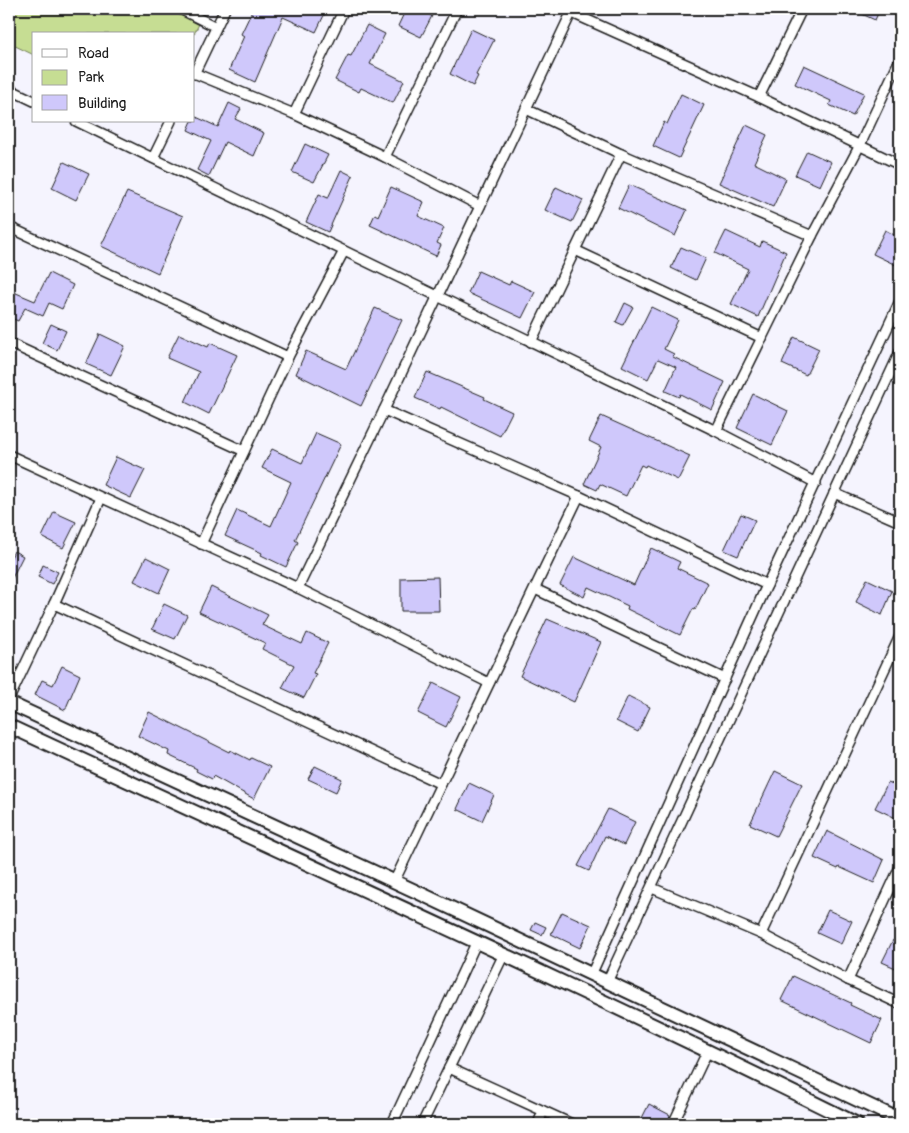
<svg xmlns="http://www.w3.org/2000/svg" width="909" height="1133" font-family="Pangolin,sans-serif">
  <style>
    .green { fill: #c6dd93; stroke: #717c58 }
    .building { fill: #cfc8fb; stroke: #1c1c1c }
    .lines { fill: none; stroke-linecap: round; stroke-linejoin: round }
    .street-casing { stroke: #1c1c1c; stroke-width: 12 }
    .secondary-casing { stroke: #1c1c1c; stroke-width: 16 }
    .street { stroke: #fff; stroke-width: 9 }
    .secondary { stroke: #fff; stroke-width: 12 }
  </style>
  <rect width="100%" height="100%" fill="#f5f4fe"/>
  <filter id="ink" filterUnits="userSpaceOnUse"><feTurbulence type="fractalNoise" baseFrequency=".02" numOctaves="2"/><feDisplacementMap in="SourceGraphic" scale="10" xChannelSelector="R" yChannelSelector="G"/><feConvolveMatrix kernelMatrix="1 2 1 2 8 2 1 2 1" color-interpolation-filters="sRGB"/></filter>
  <g filter="url(#ink)">
    <path class="green" d="M 9,9 L 168,9 L 199,24 L 194,34 L 34,34 L 34,55 L 9,43 Z"/>
    <g class="building">
      <path d="M 253,9 L 327,9 L 316,32 L 283,17 L 255,82 L 229,70 L 244,36 L 241,34 Z"/>
      <path d="M 406,9 L 418,9 L 432,16 L 421,37 L 398,26 Z"/>
      <path d="M 851,9 L 880,9 L 875,20 Z"/>
      <path d="M 367,25 L 385,34 L 370,64 L 404,81 L 393,103 L 361,88 L 359,92 L 335,80 L 348,55 L 351,56 Z"/>
      <path d="M 471,29 L 494,40 L 476,75 L 478,76 L 473,86 L 450,74 Z"/>
      <path d="M 804,65 L 864,93 L 853,116 L 829,105 L 831,101 L 795,84 Z"/>
      <path d="M 681,94 L 704,105 L 679,158 L 653,146 L 664,122 L 667,124 Z"/>
      <path d="M 229,103 L 241,109 L 235,119 L 264,133 L 254,156 L 225,142 L 209,176 L 197,170 L 211,141 L 188,130 L 192,121 L 194,121 L 194,116 L 218,127 Z"/>
      <path d="M 746,125 L 767,135 L 754,163 L 786,179 L 773,207 L 719,183 Z"/>
      <path d="M 305,144 L 328,155 L 314,182 L 292,172 Z"/>
      <path d="M 807,151 L 831,162 L 820,186 L 795,175 Z"/>
      <path d="M 64,162 L 89,174 L 76,200 L 52,188 Z"/>
      <path d="M 341,170 L 353,176 L 328,232 L 306,222 L 319,194 L 328,198 Z"/>
      <path d="M 629,185 L 687,210 L 675,236 L 618,208 Z"/>
      <path d="M 391,187 L 424,202 L 418,216 L 444,228 L 437,243 L 441,245 L 436,256 L 370,225 L 375,214 L 378,216 Z"/>
      <path d="M 556,187 L 583,200 L 572,222 L 545,210 Z"/>
      <path d="M 127,192 L 183,216 L 158,273 L 101,246 Z"/>
      <path d="M 885,230 L 900,238 L 900,267 L 873,254 Z"/>
      <path d="M 726,231 L 760,247 L 762,241 L 786,252 L 758,317 L 731,304 L 748,269 L 715,253 Z"/>
      <path d="M 681,247 L 706,258 L 696,280 L 671,268 Z"/>
      <path d="M 478,271 L 509,285 L 511,281 L 535,292 L 522,318 L 468,293 Z"/>
      <path d="M 49,273 L 73,285 L 62,309 L 49,303 L 43,316 L 25,308 L 18,321 L 9,317 L 9,290 L 35,301 Z"/>
      <path d="M 625,303 L 633,307 L 623,325 L 616,322 Z"/>
      <path d="M 651,307 L 678,320 L 664,349 L 674,354 L 673,357 L 725,382 L 712,410 L 680,394 L 679,397 L 665,391 L 676,367 L 658,359 L 648,379 L 622,366 Z"/>
      <path d="M 375,308 L 402,320 L 361,406 L 296,374 L 306,351 L 346,369 Z"/>
      <path d="M 51,324 L 66,331 L 57,350 L 42,343 Z"/>
      <path d="M 100,334 L 125,346 L 111,375 L 86,364 Z"/>
      <path d="M 179,334 L 208,347 L 210,343 L 237,355 L 209,414 L 185,402 L 199,372 L 167,358 Z"/>
      <path d="M 794,337 L 819,349 L 806,375 L 782,364 Z"/>
      <path d="M 427,372 L 485,397 L 484,399 L 512,412 L 500,436 L 441,407 L 440,409 L 415,398 Z"/>
      <path d="M 753,394 L 788,411 L 772,445 L 737,428 Z"/>
      <path d="M 601,416 L 690,456 L 678,480 L 646,465 L 645,467 L 641,465 L 626,496 L 600,484 L 597,490 L 584,484 L 601,447 L 589,441 Z"/>
      <path d="M 316,433 L 341,444 L 295,540 L 298,542 L 286,567 L 261,555 L 262,553 L 225,536 L 237,510 L 271,526 L 291,482 L 262,468 L 272,449 L 302,463 Z"/>
      <path d="M 116,457 L 145,470 L 131,498 L 103,485 Z"/>
      <path d="M 54,512 L 76,522 L 63,548 L 42,537 Z"/>
      <path d="M 741,514 L 755,520 L 738,556 L 724,550 Z"/>
      <path d="M 651,548 L 680,562 L 677,568 L 708,583 L 695,610 L 693,609 L 680,635 L 627,609 L 628,606 L 588,587 L 584,597 L 560,585 L 574,557 L 634,585 Z"/>
      <path d="M 14,551 L 23,556 L 9,584 L 9,562 Z"/>
      <path d="M 146,557 L 170,569 L 159,593 L 134,581 Z"/>
      <path d="M 43,565 L 58,572 L 52,584 L 38,577 Z"/>
      <path d="M 438,577 L 439,611 L 401,611 L 401,578 Z"/>
      <path d="M 867,579 L 892,591 L 882,615 L 856,602 Z"/>
      <path d="M 211,587 L 268,615 L 262,625 L 302,644 L 307,633 L 328,643 L 313,673 L 316,674 L 304,698 L 282,688 L 294,665 L 262,649 L 265,643 L 199,612 Z"/>
      <path d="M 164,604 L 187,615 L 175,639 L 152,629 Z"/>
      <path d="M 547,619 L 601,642 L 574,702 L 520,676 Z"/>
      <path d="M 62,666 L 80,675 L 65,710 L 35,695 L 42,680 L 53,685 Z"/>
      <path d="M 433,683 L 461,697 L 446,727 L 418,713 Z"/>
      <path d="M 628,696 L 650,707 L 638,732 L 616,721 Z"/>
      <path d="M 149,712 L 229,752 L 230,750 L 250,760 L 251,758 L 270,767 L 254,799 L 213,776 L 212,779 L 196,771 L 197,769 L 168,755 L 169,751 L 138,736 Z"/>
      <path d="M 315,766 L 342,779 L 336,792 L 308,779 Z"/>
      <path d="M 775,771 L 802,784 L 776,836 L 750,824 Z"/>
      <path d="M 888,782 L 900,787 L 900,820 L 875,808 Z"/>
      <path d="M 469,783 L 494,795 L 482,821 L 457,809 Z"/>
      <path d="M 608,809 L 635,822 L 624,845 L 605,836 L 589,871 L 578,866 Z"/>
      <path d="M 827,831 L 884,860 L 874,883 L 839,867 L 838,869 L 814,858 Z"/>
      <path d="M 828,910 L 852,921 L 841,944 L 817,933 Z"/>
      <path d="M 562,912 L 591,925 L 580,948 L 551,934 Z"/>
      <path d="M 535,922 L 546,927 L 542,935 L 531,930 Z"/>
      <path d="M 893,940 L 900,943 L 900,970 L 882,962 Z"/>
      <path d="M 793,976 L 851,1003 L 850,1005 L 882,1020 L 871,1043 L 781,1000 Z"/>
      <path d="M 649,1104 L 670,1115 L 667,1124 L 639,1124 Z"/>
    </g>
    <g class="lines">
      <g class="street-casing">
        <g id="street">
          <path d="M 180,9 L 216,27"/>
          <path d="M 802,9 L 759,97 L 900,165"/>
          <path d="M 572,13 L 759,97"/>
          <path d="M 194,73 L 294,114 L 385,157 L 457,9"/>
          <path d="M 194,74 L 225,9"/>
          <path d="M 9,89 L 34,101"/>
          <path d="M 526,109 L 621,154"/>
          <path d="M 294,114 L 344,9"/>
          <path d="M 76,121 L 716,431 L 816,483"/>
          <path d="M 385,157 L 480,206"/>
          <path d="M 153,158 L 171,121"/>
          <path d="M 9,227 L 288,357 L 344,251"/>
          <path d="M 812,236 L 860,145 L 900,59"/>
          <path d="M 575,250 L 762,338"/>
          <path d="M 531,342 L 621,154 L 812,236 L 716,431"/>
          <path d="M 9,343 L 244,451"/>
          <path d="M 384,410 L 573,9"/>
          <path d="M 9,455 L 298,588 L 384,410 L 579,496 L 767,585"/>
          <path d="M 834,493 L 900,522"/>
          <path d="M 201,544 L 288,357"/>
          <path d="M 298,588 L 489,683"/>
          <path d="M 535,589 L 725,679"/>
          <path d="M 54,604 L 101,498"/>
          <path d="M 9,699 L 54,604 L 441,784"/>
          <path d="M 394,882 L 579,496"/>
          <path d="M 652,888 L 761,934 L 848,980 L 900,1004"/>
          <path d="M 761,934 L 900,636"/>
          <path d="M 591,975 L 767,585 L 900,301"/>
          <path d="M 848,980 L 900,867"/>
          <path d="M 607,982 L 900,352"/>
          <path d="M 449,1068 L 572,1124"/>
          <path d="M 895,1118 L 900,1106"/>
          <path d="M 392,1124 L 477,941"/>
          <path d="M 422,1124 L 504,954"/>
          <path d="M 538,1124 L 543,1111"/>
          <path d="M 673,1124 L 708,1050"/>
        </g>
      </g>
      <g class="secondary-casing">
        <g id="secondary">
          <path d="M 9,703 L 415,891 L 900,1120"/>
          <path d="M 9,726 C 292,858 577,985 857,1124"/>
        </g>
      </g>
      <use href="#street" class="street"/>
      <use href="#secondary" class="secondary"/>
    </g>
  </g>
  <rect width="909" height="1133" fill="none" stroke="#fff" stroke-width="30"/>
  <rect x="15" y="15" width="879" height="1103" fill="none" stroke="#1c1c1c" stroke-width="2" filter="url(#ink)"/>
  <rect x="32" y="32" width="162" height="90" fill="#ffffff" stroke="#a4a4a4"/>
  <rect x="42" y="49" width="25" height="8" fill="#ffffff" stroke="#a4a4a4"/>
  <text x="78" y="58" font-size="15" fill="#1c1c1c">Road</text>
  <rect x="42" y="70" width="25" height="15" fill="#c6dd93" stroke="#a4a4a4"/>
  <text x="78" y="82" font-size="15" fill="#1c1c1c">Park</text>
  <rect x="42" y="95" width="25" height="15" fill="#cfc8fb" stroke="#a4a4a4"/>
  <text x="78" y="108" font-size="15" fill="#1c1c1c">Building</text>
</svg>
